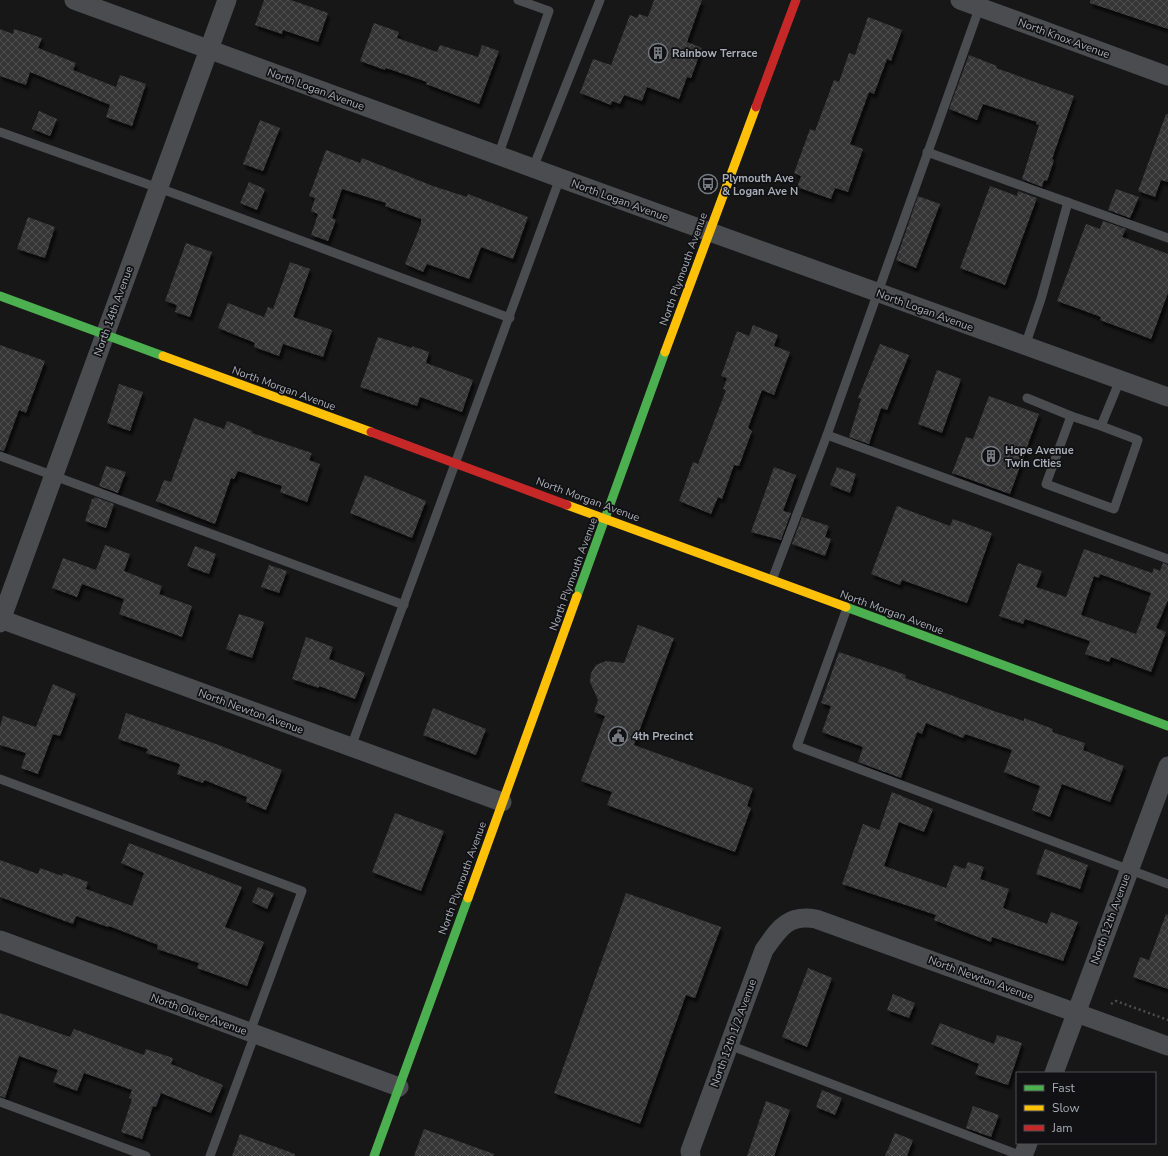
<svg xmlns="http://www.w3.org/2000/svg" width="1168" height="1156" font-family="'Nunito Sans',sans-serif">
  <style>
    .building { fill: url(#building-cross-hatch); fill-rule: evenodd; filter: url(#shadow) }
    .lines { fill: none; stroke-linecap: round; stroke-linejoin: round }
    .path { stroke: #4d4e52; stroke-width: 2.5; stroke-dasharray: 2 3; stroke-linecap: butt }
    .lane { stroke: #4b4c50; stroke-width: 9 }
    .street { stroke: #4b4c50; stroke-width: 19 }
    .fast { stroke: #4caf50; stroke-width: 9 }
    .slow { stroke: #ffc107; stroke-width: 9 }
    .jam { stroke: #c62828; stroke-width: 9 }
    .labels { text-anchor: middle; stroke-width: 3.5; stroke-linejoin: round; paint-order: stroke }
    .street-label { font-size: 11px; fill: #a8adb8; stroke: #111113 }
    .poi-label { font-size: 11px; font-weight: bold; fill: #a8adb8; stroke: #111113; text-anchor: start }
  </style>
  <defs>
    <pattern id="building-cross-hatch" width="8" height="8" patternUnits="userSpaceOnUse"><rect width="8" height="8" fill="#353536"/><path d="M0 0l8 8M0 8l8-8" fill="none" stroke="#4f5051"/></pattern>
    <filter id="shadow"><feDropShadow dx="2.5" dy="4.5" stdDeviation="1" flood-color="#0009"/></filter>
  </defs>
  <rect width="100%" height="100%" fill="#171717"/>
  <g class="building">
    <path d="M 264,0 L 291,0 L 328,13 L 318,42 L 283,30 L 282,34 L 255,25 Z"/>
    <path d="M 654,0 L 702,0 L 687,42 L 702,48 L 691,78 L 687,77 L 679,99 L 647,87 L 642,101 L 624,95 L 620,104 L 612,101 L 611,105 L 580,93 L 593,59 L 611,65 L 630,15 L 637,18 L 639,14 L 648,17 Z"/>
    <path d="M 1090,0 L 1168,0 L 1168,29 L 1090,3 Z"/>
    <path d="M 868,17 L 902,30 L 891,61 L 887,59 L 874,94 L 869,92 L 850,144 L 863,149 L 848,192 L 835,188 L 831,199 L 797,187 L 801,176 L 794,173 L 810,129 L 815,131 L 834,80 L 839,82 L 849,53 L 855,55 Z"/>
    <path d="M 374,23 L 399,32 L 397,38 L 437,52 L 440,45 L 478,57 L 482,45 L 499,51 L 479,104 L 426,84 L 427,82 L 386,68 L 385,70 L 360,61 Z"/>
    <path d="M 0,29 L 13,34 L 14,29 L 42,38 L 38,48 L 76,63 L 73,70 L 116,87 L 120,75 L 146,84 L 132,126 L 106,117 L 110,105 L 30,72 L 26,85 L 0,76 Z"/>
    <path d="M 969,55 L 997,66 L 996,68 L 1074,96 L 1052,159 L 1054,160 L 1047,181 L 1044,180 L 1042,187 L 1022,179 L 1039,125 L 1036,124 L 1037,122 L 983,104 L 977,120 L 949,109 Z"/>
    <path d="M 39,111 L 57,119 L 50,136 L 32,129 Z"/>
    <path d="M 1166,114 L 1168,114 L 1168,182 L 1161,180 L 1155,197 L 1138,191 Z"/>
    <path d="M 260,120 L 280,128 L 263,171 L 243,164 Z"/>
    <path d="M 326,150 L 360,163 L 362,158 L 433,186 L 467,197 L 468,194 L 528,217 L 513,259 L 481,247 L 469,279 L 427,264 L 423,272 L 405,264 L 421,224 L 421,219 L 385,206 L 386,203 L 342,189 L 332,218 L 336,220 L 328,241 L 311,235 L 318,214 L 311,211 L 315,198 L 309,196 Z"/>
    <path d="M 249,182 L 265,189 L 257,210 L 240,203 Z"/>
    <path d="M 990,186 L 1017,196 L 1018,191 L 1037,198 L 1005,285 L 960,268 Z"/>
    <path d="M 1116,189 L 1139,197 L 1130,218 L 1108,210 Z"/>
    <path d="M 918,196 L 940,204 L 916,268 L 896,260 Z"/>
    <path d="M 28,217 L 55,227 L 45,258 L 17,249 Z"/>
    <path d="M 1103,221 L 1126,229 L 1122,237 L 1168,254 L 1168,293 L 1151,339 L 1100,320 L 1101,317 L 1057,301 L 1086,224 L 1100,229 Z"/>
    <path d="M 186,243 L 212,252 L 190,317 L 175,312 L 177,305 L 165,301 Z"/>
    <path d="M 290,262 L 310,269 L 293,317 L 332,330 L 323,357 L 283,344 L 279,356 L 254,347 L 255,343 L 218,328 L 228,303 L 264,317 L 268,307 L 273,309 Z"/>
    <path d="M 753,325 L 778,335 L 774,346 L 790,352 L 774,395 L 762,390 L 748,428 L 752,431 L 739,466 L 734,465 L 722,499 L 718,497 L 711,514 L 679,501 L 693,462 L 698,464 L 726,390 L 723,389 L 727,378 L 721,376 L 737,331 L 749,336 Z"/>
    <path d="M 378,337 L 412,348 L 412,346 L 429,352 L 426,363 L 473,380 L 462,412 L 420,397 L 417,406 L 360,387 Z"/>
    <path d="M 880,344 L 909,355 L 887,410 L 881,408 L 869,444 L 849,437 L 861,399 L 858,398 Z"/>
    <path d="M 0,345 L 45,361 L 26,413 L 19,410 L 4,451 L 0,450 Z"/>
    <path d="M 937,370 L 961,379 L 942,433 L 918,424 Z"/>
    <path d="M 119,384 L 143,392 L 130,431 L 107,423 Z"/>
    <path d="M 989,396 L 1039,414 L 1010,494 L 952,473 L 966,437 L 973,439 Z"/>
    <path d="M 194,418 L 224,429 L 227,421 L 252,431 L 252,433 L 312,453 L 309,460 L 320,464 L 307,502 L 280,492 L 282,486 L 238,471 L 234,479 L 231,478 L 215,524 L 156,501 L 164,480 L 171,482 Z"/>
    <path d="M 106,466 L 126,472 L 118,493 L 99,486 Z"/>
    <path d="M 774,467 L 796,475 L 783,511 L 791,513 L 781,540 L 751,532 Z"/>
    <path d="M 837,467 L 856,474 L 850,493 L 830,485 Z"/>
    <path d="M 365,475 L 426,501 L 412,538 L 350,513 Z"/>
    <path d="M 95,497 L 114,504 L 106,528 L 85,521 L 92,499 L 94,499 Z"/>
    <path d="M 897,506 L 950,526 L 953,519 L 992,533 L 967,603 L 902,580 L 900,585 L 871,574 Z"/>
    <path d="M 802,517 L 829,526 L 825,537 L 831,539 L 825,556 L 792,544 Z"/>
    <path d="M 105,545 L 130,554 L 124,571 L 162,586 L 159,594 L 192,606 L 182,637 L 119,614 L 124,599 L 82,584 L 77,597 L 52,588 L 63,558 L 96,570 Z"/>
    <path d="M 195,546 L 216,554 L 209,574 L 187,566 Z"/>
    <path d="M 1084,549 L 1152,573 L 1154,568 L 1160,571 L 1163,563 L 1168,565 L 1168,600 L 1156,628 L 1166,632 L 1151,672 L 1111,657 L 1109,662 L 1085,654 L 1090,641 L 1025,619 L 1023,624 L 999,616 L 1018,563 L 1042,571 L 1036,587 L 1066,597 ZM 1100,574 L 1151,593 L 1136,634 L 1081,615 L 1094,576 L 1099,578 Z"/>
    <path d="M 269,565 L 287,571 L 279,593 L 261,587 Z"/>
    <path d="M 239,614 L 264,622 L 252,658 L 226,649 Z"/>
    <path d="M 638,625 L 674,638 L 634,745 L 753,788 L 747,806 L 751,808 L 735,852 L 607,805 L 612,792 L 581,781 L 605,716 L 594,712 L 598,700 L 590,682 L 591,673 L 596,665 L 606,661 L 624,663 Z"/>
    <path d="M 306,637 L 333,647 L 329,659 L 365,673 L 355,699 L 319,686 L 319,688 L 292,679 Z"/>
    <path d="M 839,652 L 906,675 L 905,678 L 991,710 L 1024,721 L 1024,718 L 1053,729 L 1052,732 L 1085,743 L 1083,750 L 1124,766 L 1110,802 L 1062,784 L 1050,817 L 1032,810 L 1040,786 L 1004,772 L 1012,750 L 965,734 L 963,738 L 926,723 L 922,734 L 917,732 L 901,778 L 858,762 L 863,747 L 822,732 L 831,706 L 821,703 Z"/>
    <path d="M 53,684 L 76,694 L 60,736 L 53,734 L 38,774 L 21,768 L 26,753 L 0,745 L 0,727 L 3,716 L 36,727 Z"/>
    <path d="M 433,708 L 486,729 L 476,755 L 423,735 Z"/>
    <path d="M 126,713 L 216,744 L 282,770 L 266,810 L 246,802 L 247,797 L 204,780 L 203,783 L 177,774 L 180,764 L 146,753 L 148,749 L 118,739 Z"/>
    <path d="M 892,792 L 933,809 L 924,832 L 899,822 L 884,866 L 946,888 L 954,865 L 965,869 L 968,862 L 984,867 L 980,879 L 1009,889 L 1003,908 L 1047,924 L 1051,912 L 1078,922 L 1063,961 L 992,937 L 991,942 L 934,920 L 936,915 L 842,884 L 863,824 L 879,830 Z"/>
    <path d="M 395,813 L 444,831 L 421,891 L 372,872 Z"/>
    <path d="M 129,843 L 242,887 L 225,927 L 264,942 L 247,986 L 197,968 L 199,963 L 157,949 L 158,945 L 109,926 L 108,927 L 76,916 L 73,924 L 0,897 L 0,860 L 38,874 L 40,868 L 62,876 L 63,873 L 88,882 L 86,889 L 132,906 L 144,873 L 121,863 Z"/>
    <path d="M 1045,849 L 1088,865 L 1080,889 L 1036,874 Z"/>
    <path d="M 258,887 L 274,893 L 267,909 L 252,902 Z"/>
    <path d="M 626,893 L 721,927 L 695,998 L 686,995 L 640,1124 L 554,1093 Z"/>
    <path d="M 1166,914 L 1168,915 L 1168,989 L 1133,977 L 1140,957 L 1149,960 Z"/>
    <path d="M 808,968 L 832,978 L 807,1047 L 782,1037 Z"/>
    <path d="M 893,994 L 915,1003 L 909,1018 L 887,1010 Z"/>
    <path d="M 0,1013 L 70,1037 L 74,1029 L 144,1055 L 146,1049 L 173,1058 L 171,1064 L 223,1085 L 211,1113 L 161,1093 L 156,1107 L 153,1106 L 142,1139 L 121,1132 L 132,1099 L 129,1098 L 132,1090 L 84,1073 L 77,1091 L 53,1082 L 58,1070 L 19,1056 L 5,1098 L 0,1096 Z"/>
    <path d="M 940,1023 L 994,1044 L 997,1035 L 1022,1043 L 1008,1085 L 975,1074 L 979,1064 L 931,1044 Z"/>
    <path d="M 822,1090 L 842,1098 L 835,1115 L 816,1107 Z"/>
    <path d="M 766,1101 L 790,1110 L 774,1156 L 747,1156 Z"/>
    <path d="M 973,1106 L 999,1115 L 991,1137 L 966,1128 Z"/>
    <path d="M 424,1129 L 494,1154 L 493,1156 L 414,1156 Z"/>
    <path d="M 895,1133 L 913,1140 L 907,1156 L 885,1156 Z"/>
    <path d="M 240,1134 L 295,1154 L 295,1156 L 232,1156 Z"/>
  </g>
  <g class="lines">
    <path class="path" d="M 1111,1004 L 1116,1001 L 1168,1020"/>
    <g class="lane">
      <path d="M 0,132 L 181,196 L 510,318"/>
      <path d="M 927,152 L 1168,238"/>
      <path d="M 498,156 L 549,11 L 518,0"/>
      <path d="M 533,168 L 600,0"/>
      <path d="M 1025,346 L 1041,299 L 1068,202"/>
      <path d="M 1027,398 L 1071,416"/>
      <path d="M 1101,426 L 1071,416 L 1046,484 L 1114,509 L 1138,440 L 1101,426 L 1120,380"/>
      <path d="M 827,435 L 1168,559"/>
      <path d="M 0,456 L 404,605"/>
      <path d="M 772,580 L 827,435 L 980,6"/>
      <path d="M 847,608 L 797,746 L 1168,884"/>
      <path d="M 351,747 L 560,178"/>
      <path d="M 0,779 L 302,891 L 250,1032"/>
      <path d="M 729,1045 L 1022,1156"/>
      <path d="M 0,1102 L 146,1156"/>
      <path d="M 210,1156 L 255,1034"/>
    </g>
    <g class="street">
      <path d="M 74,0 L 560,178 L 1168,397"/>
      <path d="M 960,0 L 1168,76"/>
      <path d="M 0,619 L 502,802"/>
      <path d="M 0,623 L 227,0"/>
      <path d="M 0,940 L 399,1087"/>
      <path d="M 1054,1073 L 1168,766"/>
      <path d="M 691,1156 L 690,1151 L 764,950 C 779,929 787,914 816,919 L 1168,1046"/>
      <path d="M 1023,1156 L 1028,1143"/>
    </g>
    <g class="fast">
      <path d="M 0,296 L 163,356"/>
      <path d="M 577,596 L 665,352"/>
      <path d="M 846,607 L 1168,726"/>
      <path d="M 374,1156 L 468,898"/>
    </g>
    <g class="slow">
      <path d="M 665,352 L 756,107"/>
      <path d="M 163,356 L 371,432"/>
      <path d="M 567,505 L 846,607"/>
      <path d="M 468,898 L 577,596"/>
    </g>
    <g class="jam">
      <path d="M 756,107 L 796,0"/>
      <path d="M 371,432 L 567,505"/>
    </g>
  </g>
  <defs>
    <g id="building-ring" transform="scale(1)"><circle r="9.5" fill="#111113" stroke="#757880" stroke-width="1.5"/><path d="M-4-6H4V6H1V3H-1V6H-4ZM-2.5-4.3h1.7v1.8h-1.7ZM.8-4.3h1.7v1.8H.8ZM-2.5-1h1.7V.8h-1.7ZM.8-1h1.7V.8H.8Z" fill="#757880"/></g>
    <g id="bus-ring" transform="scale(1)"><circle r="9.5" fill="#111113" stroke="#757880" stroke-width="1.5"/><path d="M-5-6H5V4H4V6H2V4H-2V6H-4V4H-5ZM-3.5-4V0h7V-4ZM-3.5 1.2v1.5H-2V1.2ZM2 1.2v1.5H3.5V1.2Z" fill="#757880"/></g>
    <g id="civic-ring" transform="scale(1)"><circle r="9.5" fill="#111113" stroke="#757880" stroke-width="1.5"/><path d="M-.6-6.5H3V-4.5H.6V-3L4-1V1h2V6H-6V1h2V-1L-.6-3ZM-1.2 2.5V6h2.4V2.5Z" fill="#757880"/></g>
  </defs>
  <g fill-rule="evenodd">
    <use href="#building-ring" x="658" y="53"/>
    <use href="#bus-ring" x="708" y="184"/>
    <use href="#building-ring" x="991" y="456"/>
    <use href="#civic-ring" x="618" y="736"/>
  </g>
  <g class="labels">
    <g class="street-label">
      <text transform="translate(1064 38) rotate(20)" y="4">North Knox Avenue</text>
      <text transform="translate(316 89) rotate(20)" y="4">North Logan Avenue</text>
      <text transform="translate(620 200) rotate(20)" y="4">North Logan Avenue</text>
      <text transform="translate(683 269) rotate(-70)" y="4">North Plymouth Avenue</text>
      <text transform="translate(925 310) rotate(20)" y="4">North Logan Avenue</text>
      <text transform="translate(113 311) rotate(-70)" y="4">North 14th Avenue</text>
      <text transform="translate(284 388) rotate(20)" y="4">North Morgan Avenue</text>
      <text transform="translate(588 499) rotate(20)" y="4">North Morgan Avenue</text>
      <text transform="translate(573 574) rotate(-70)" y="4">North Plymouth Avenue</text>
      <text transform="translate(892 612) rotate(20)" y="4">North Morgan Avenue</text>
      <text transform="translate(251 711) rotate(20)" y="4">North Newton Avenue</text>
      <text transform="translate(462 878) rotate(-70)" y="4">North Plymouth Avenue</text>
      <text transform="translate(1110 919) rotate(-70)" y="4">North 12th Avenue</text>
      <text transform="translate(981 978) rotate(20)" y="4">North Newton Avenue</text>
      <text transform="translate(199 1014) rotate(20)" y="4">North Oliver Avenue</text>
      <text transform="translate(733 1033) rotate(-70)" y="4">North 12th 1/2 Avenue</text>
    </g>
    <g class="poi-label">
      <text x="672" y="57">Rainbow Terrace</text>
      <text x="722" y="182">Plymouth Ave<tspan x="722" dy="13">&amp; Logan Ave N</tspan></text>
      <text x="1005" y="454">Hope Avenue<tspan x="1005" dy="13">Twin Cities</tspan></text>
      <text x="632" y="740">4th Precinct</text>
    </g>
  </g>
  <rect x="1016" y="1072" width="140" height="72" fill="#111113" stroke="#4d4f55"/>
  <rect x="1024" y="1085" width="20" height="6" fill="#4caf50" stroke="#4d4f55"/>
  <text x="1052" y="1092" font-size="12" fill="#a8adb8">Fast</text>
  <rect x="1024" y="1105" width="20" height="6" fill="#ffc107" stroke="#4d4f55"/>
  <text x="1052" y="1112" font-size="12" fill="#a8adb8">Slow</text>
  <rect x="1024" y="1125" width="20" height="6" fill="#c62828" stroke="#4d4f55"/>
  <text x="1052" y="1132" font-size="12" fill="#a8adb8">Jam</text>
</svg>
